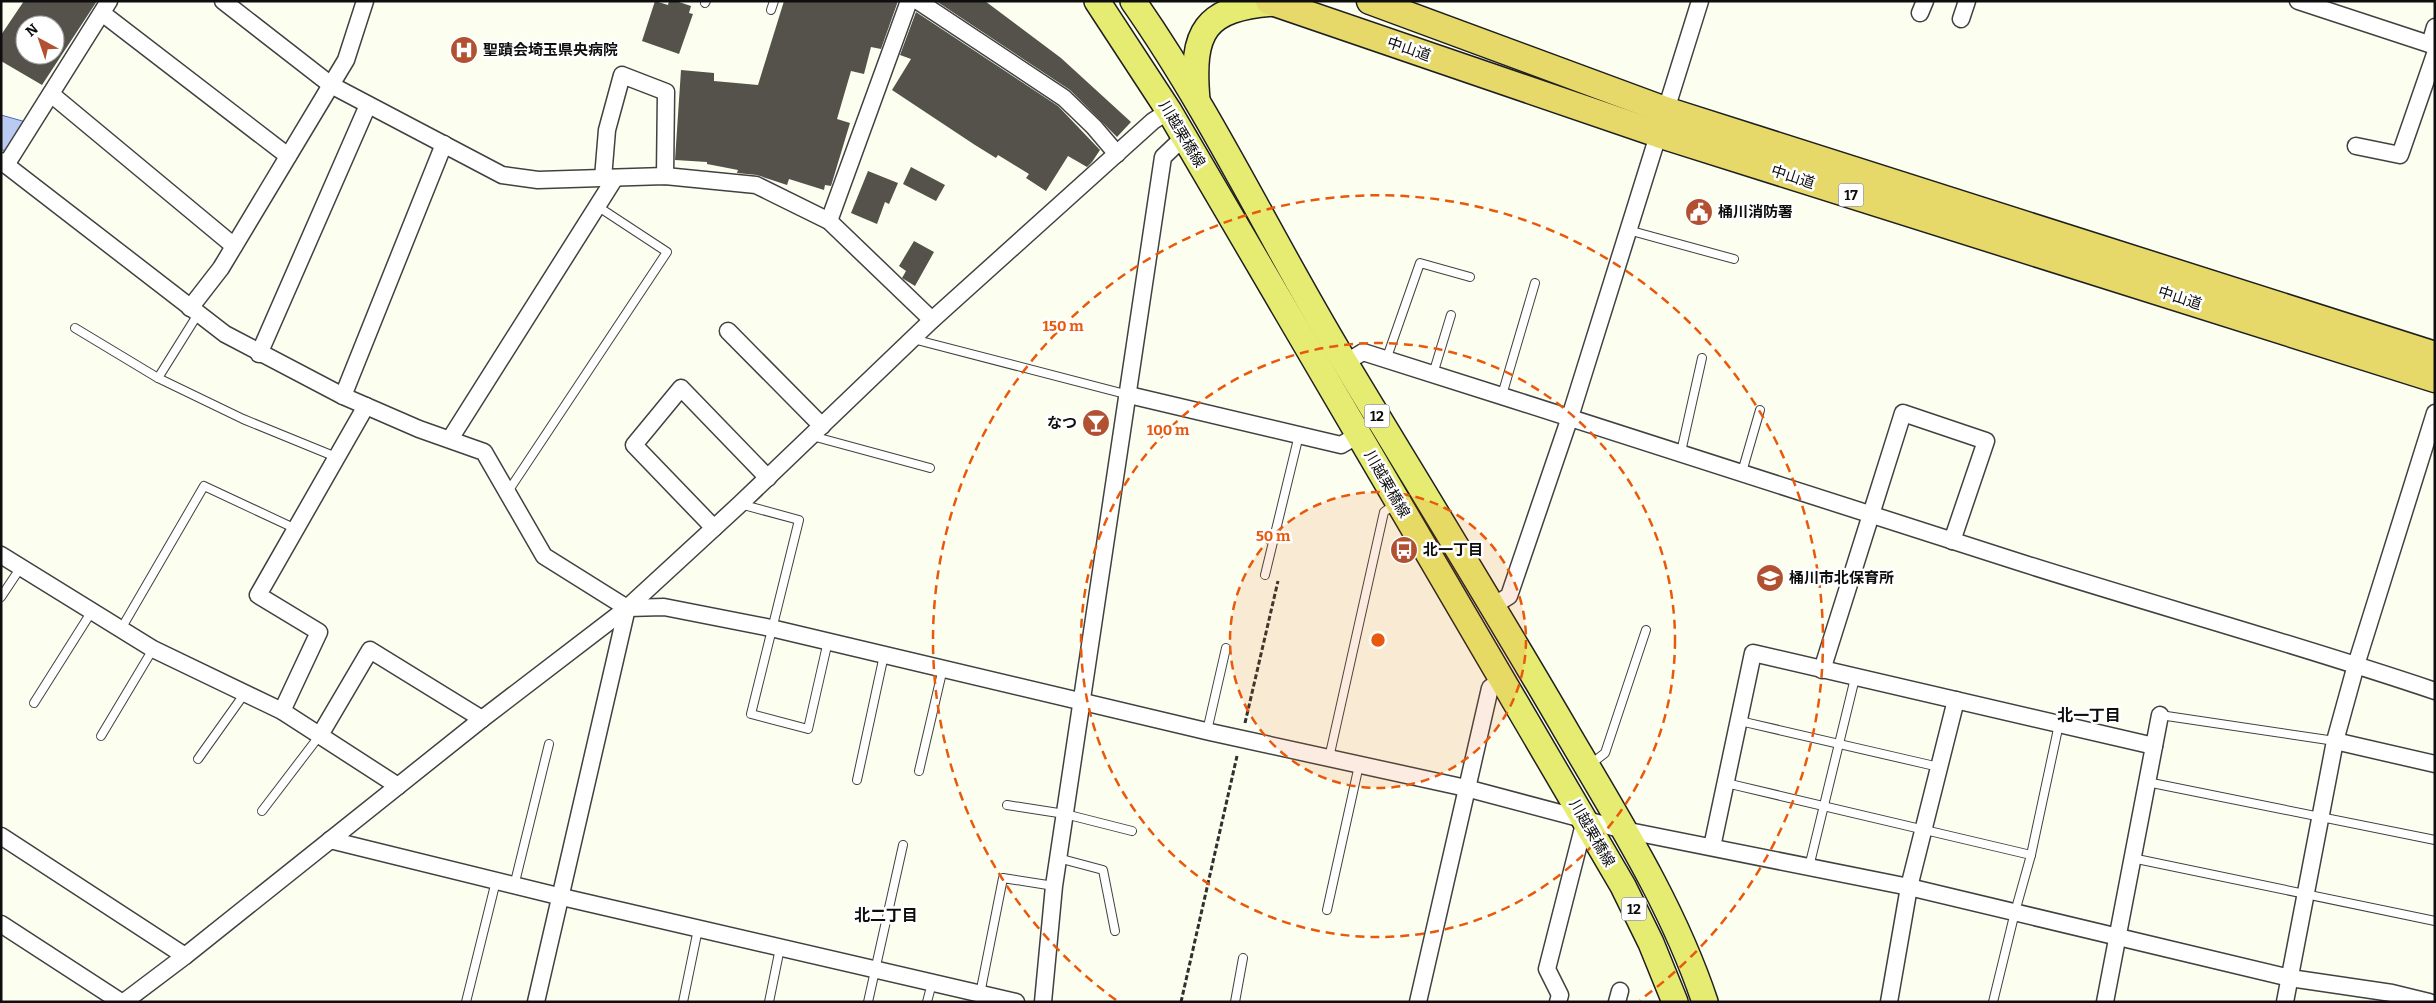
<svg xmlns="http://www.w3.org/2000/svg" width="2436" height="1003" font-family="Bitter,'Noto Sans JP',serif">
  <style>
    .water { fill: #b9cbf1; stroke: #466cc1 }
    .building { fill: #55524b; fill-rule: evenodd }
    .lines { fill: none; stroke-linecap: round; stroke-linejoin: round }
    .service-casing { stroke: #414141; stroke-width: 10 }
    .minor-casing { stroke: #414141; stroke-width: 19 }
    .primary-casing { stroke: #1f1f1f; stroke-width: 28 }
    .trunk-casing { stroke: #1f1f1f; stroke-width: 29 }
    .path { stroke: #303030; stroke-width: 3; stroke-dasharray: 5 2.5; stroke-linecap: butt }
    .service { stroke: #fff; stroke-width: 8 }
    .minor { stroke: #fff; stroke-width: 16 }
    .primary { stroke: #e6ec71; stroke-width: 25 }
    .trunk { stroke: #e6d96a; stroke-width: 26 }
    .ring { fill: none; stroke: #e8590c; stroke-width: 2.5; stroke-dasharray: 9 6 }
    .labels { text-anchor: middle; stroke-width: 5; stroke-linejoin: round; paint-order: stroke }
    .shield { fill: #fff; stroke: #565656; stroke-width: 1 }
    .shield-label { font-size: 14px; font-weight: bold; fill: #0e0e0e }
    .street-label { font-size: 15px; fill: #0e0e0e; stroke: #fff }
    .poi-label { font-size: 15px; font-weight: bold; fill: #0e0e0e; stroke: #fff; text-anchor: start }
    .neighbourhood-label { font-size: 16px; font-weight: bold; fill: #0e0e0e; stroke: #fff }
    .centre { fill: #e8590c; stroke: #fff; stroke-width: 2.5 }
    .ring-label { font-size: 15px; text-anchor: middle; font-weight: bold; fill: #e8590c; stroke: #fff; stroke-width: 5; stroke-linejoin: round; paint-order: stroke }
  </style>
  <rect width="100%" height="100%" fill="#fcfef0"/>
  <path class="water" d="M 1,115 L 26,122 L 5,151 L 1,149 Z"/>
  <g class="building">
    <path d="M 24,1 L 97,1 L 42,85 L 1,61 L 1,35 ZM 25,25 L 55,25 L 55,55 L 25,55 Z"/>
    <path d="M 655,1 L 668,5 L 669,1 L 676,1 L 691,6 L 689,13 L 693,14 L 679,54 L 642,41 Z"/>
    <path d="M 784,1 L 898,1 L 881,49 L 871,47 L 864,74 L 851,71 L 837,119 L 850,123 L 831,186 L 825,185 L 824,190 L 789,179 L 787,185 L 757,175 L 737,173 L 738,170 L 707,164 L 707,162 L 675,160 L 681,70 L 714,73 L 714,81 L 758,85 Z"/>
    <path d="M 936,1 L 985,1 L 1061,58 L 1131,122 L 1117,137 L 1070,90 Z"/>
    <path d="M 916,12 L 1058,106 L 1100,150 L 1092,162 L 1087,167 L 1068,156 L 1046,191 L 1026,178 L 1029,174 L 998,155 L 996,158 L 975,145 L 892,90 L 911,59 L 900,55 Z"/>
    <path d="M 911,167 L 945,185 L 936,201 L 903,184 Z"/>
    <path d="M 868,171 L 898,183 L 889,204 L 885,202 L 877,224 L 851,213 Z"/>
    <path d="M 914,241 L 934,252 L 915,286 L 902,278 L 906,271 L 899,266 Z"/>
  </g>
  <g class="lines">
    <g class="service-casing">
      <g id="service">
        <path d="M 705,3 L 706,1"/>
        <path d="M 771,10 L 774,1"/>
        <path d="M 1628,230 L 1734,259"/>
        <path d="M 75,328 L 158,378 L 243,419 L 336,457"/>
        <path d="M 913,339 L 1129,395"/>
        <path d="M 1386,360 L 1420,263 L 1470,277"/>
        <path d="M 1433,374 L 1451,315"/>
        <path d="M 158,378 L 198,314"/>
        <path d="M 1502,395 L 1535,283"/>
        <path d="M 812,436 L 930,468"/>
        <path d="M 1681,452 L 1702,358"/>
        <path d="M 1742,472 L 1760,410"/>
        <path d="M 507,493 L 667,252 L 597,206"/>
        <path d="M 740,504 L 799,520 L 751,714 L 808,729 L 828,641"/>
        <path d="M 1265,575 L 1299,435"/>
        <path d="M 1,597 L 21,567"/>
        <path d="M 121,629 L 204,486 L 296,529"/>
        <path d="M 34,703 L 92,611"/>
        <path d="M 2160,715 L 2335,741"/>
        <path d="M 1740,721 L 1939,767"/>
        <path d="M 1207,731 L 1226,648"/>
        <path d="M 101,736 L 153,649"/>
        <path d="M 1329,758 L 1384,512 L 1395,504"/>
        <path d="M 198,759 L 245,693"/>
        <path d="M 1591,764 L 1605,753 L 1646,630"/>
        <path d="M 919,771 L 943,668"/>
        <path d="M 857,780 L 884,655"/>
        <path d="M 2147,782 L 2435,840"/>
        <path d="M 1726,783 L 2031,855"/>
        <path d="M 1007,805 L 1065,814 L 1132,831"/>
        <path d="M 262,811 L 320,735"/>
        <path d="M 1058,858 L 1103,870 L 1115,931"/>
        <path d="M 2132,858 L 2435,921"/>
        <path d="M 1809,867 L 1855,678"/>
        <path d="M 514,886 L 549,744"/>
        <path d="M 1327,910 L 1359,765"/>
        <path d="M 980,994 L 1003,878 L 1054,886"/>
        <path d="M 466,1002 L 496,881"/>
        <path d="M 683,1002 L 698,929"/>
        <path d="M 769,1002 L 780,948"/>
        <path d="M 868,1002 L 903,845"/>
        <path d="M 927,1002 L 932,983"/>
        <path d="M 1235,1002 L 1243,958"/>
        <path d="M 1993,1002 L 2015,912 L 2031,855 L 2059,724"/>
      </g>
    </g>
    <g class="minor-casing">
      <g id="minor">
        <path d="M 223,1 L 331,85 L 502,175 L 538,180 L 665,176 L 756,185 L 829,221 L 932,320"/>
        <path d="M 918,1 L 1064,98 L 1094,127 L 1117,154"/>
        <path d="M 2298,1 L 2435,46"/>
        <path d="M 102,13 L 288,156"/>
        <path d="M 1920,13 L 1925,1"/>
        <path d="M 1961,19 L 1967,1"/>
        <path d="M 2430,44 L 2435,27"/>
        <path d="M 51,94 L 234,246"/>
        <path d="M 2356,146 L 2400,155 L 2435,54"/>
        <path d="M 1,161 L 225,334 L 343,396 L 419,429 L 484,452 L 544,556 L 627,608 L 664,607 L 771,628 L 1210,732 L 1466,788 L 1624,830 L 1909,887 L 2290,978 L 2392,993 L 2429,1002"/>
        <path d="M 6,165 L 109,1"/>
        <path d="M 603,178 L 607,130 L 622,75 L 666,92 L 665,176"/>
        <path d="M 829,221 L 909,1"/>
        <path d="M 190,308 L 221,268 L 346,60 L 365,1"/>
        <path d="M 728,331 L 822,426"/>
        <path d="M 259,354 L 368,105"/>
        <path d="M 1345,363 L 1363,352 C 1584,421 1803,495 2025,564 C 2161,607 2299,645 2435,691"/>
        <path d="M 1129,395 L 1341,445 L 1358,435"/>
        <path d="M 343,396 L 444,144"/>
        <path d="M 450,439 L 615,178"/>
        <path d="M 714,528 L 634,445 L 681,388 L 768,478"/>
        <path d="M 1,555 L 153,649 L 282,711 L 398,786"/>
        <path d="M 1493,606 L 1509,596 L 1570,417 L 1700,1"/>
        <path d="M 1822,670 L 1903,413 L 1986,441 L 1952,541"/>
        <path d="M 282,711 L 319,632 L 258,595 L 366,406"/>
        <path d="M 320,735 L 370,650 L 482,719"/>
        <path d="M 2335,741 L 2435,764"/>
        <path d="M 1,836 L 185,956"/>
        <path d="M 330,840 L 562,897 L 1016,1002"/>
        <path d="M 1712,847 L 1753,653 L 2154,746"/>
        <path d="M 1,924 L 121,1002"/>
        <path d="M 124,1002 L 185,956 L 482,719 L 627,608 L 740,504 L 932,320 L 1153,121 L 1169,111"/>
        <path d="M 536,1002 L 627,608"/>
        <path d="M 1043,1002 L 1054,886 L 1163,157 L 1184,137"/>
        <path d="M 1418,1002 L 1490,688 L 1502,680"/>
        <path d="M 1558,1002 L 1560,995 L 1547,969 L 1585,820"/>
        <path d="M 1617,1002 L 1620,991"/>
        <path d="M 1889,1002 L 1909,887 L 1956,700"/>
        <path d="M 2105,1002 L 2160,715"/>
        <path d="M 2285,1002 L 2335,741 L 2356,665 L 2435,413"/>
      </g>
    </g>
    <g class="primary-casing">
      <g id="primary">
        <path d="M 1097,1 L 1169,111 L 1623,886 L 1651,943 L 1675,1002"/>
        <path d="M 1133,1 C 1215,118 1275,249 1350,371 C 1423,492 1497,612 1568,734 C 1619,821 1673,906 1705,1002"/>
        <path d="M 1197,100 C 1191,31 1204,8 1275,3"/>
      </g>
    </g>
    <g class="trunk-casing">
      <g id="trunk">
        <path d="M 1269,1 L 1658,134 L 2435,379"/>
        <path d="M 1370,1 L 1665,110 L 2435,355"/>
      </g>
    </g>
    <g class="path">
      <path d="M 1245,723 L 1278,581"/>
      <path d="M 1181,1002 L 1237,756"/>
    </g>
    <use href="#service" class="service"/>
    <use href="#minor" class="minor"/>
    <use href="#primary" class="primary"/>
    <use href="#trunk" class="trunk"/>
  </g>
  <circle cx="1378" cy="640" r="148" fill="#e8590c" fill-opacity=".12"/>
  <g class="ring">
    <circle cx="1378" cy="640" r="148"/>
    <circle cx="1378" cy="640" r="297"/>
    <path d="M1116 1000A445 445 0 1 1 1640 1000"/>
  </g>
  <defs>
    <g id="hospital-disc" transform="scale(1.4375)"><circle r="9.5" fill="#b15132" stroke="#fff"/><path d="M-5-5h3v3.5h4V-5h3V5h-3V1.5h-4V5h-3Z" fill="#fff"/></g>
    <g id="civic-disc" transform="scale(1.4375)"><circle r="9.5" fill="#b15132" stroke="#fff"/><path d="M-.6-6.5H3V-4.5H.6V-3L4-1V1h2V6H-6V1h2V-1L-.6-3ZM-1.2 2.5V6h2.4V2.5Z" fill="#fff"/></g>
    <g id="bar-disc" transform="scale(1.4375)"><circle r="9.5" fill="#b15132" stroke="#fff"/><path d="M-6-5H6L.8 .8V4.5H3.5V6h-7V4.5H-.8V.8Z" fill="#fff"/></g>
    <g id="bus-disc" transform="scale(1.4375)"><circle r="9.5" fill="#b15132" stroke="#fff"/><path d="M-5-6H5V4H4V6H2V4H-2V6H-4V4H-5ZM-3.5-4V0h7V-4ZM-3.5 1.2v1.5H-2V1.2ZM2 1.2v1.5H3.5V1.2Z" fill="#fff"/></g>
    <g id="school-disc" transform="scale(1.4375)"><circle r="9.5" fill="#b15132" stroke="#fff"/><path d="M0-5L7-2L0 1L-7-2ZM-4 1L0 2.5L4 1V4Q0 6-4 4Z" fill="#fff"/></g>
  </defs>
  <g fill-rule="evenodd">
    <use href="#hospital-disc" x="464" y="50"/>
    <use href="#civic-disc" x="1699" y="212"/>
    <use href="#bar-disc" x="1096" y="423"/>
    <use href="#bus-disc" x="1404" y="550"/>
    <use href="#school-disc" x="1770" y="578"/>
  </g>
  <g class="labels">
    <g class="shield">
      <rect x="1838.5" y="183.5" width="25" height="23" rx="4"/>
      <rect x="1364.5" y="404.5" width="25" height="23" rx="4"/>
      <rect x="1621.5" y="897.5" width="25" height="23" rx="4"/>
    </g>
    <g class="shield-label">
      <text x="1851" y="200">17</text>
      <text x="1377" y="421">12</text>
      <text x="1634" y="914">12</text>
    </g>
    <g class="street-label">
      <text transform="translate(1409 49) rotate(19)" y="5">中山道</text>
      <text transform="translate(1182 134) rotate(59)" y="5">川越栗橋線</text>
      <text transform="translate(1793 177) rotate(18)" y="5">中山道</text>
      <text transform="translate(2180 298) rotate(18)" y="5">中山道</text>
      <text transform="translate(1387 484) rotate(60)" y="5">川越栗橋線</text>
      <text transform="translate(1592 833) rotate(60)" y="5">川越栗橋線</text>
    </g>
    <g class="poi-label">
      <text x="483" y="55">聖蹟会埼玉県央病院</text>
      <text x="1718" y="217">桶川消防署</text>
      <text x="1077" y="428" text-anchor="end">なつ</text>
      <text x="1423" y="555">北一丁目</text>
      <text x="1789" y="583">桶川市北保育所</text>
    </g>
    <g class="neighbourhood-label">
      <text x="2089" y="721">北一丁目</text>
      <text x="886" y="921">北二丁目</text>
    </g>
  </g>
  <circle cx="1378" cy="640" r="8" class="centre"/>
  <g class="ring-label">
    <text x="1063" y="331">150 m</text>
    <text x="1168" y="435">100 m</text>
    <text x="1273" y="541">50 m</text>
  </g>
  <rect width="2436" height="1003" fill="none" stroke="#0e0e0e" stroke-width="5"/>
  <g transform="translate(40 40) rotate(320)"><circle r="24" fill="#ffffff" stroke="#9f9f9f"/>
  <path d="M0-4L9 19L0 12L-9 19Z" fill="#b15132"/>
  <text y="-8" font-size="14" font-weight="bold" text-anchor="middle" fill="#0e0e0e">N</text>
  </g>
</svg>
